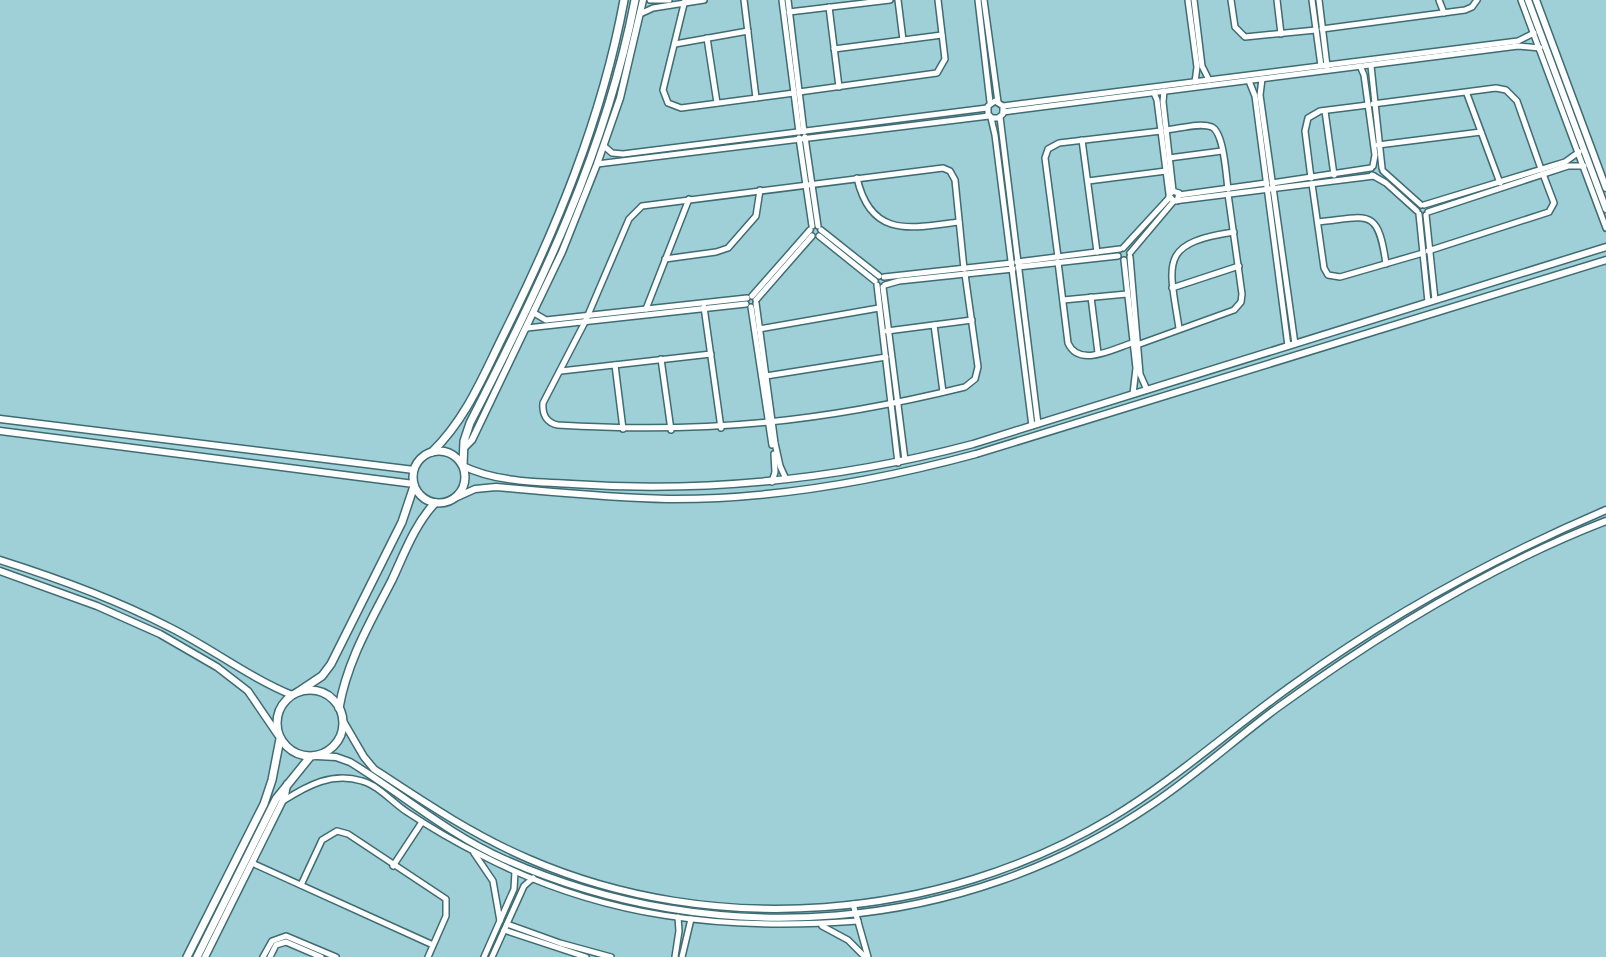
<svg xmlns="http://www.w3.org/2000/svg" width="1606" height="957" font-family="'Asap Condensed',sans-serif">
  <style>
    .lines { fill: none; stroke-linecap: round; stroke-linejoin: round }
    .minor-casing { stroke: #3f6c73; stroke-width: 8 }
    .tertiary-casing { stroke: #3f6c73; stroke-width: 9 }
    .secondary-casing { stroke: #3f6c73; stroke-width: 10 }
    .minor { stroke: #fff; stroke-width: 5 }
    .tertiary { stroke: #fff; stroke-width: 6 }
    .secondary { stroke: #fff; stroke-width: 7 }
  </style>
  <rect width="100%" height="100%" fill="#9fcfd7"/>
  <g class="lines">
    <g class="minor-casing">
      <g id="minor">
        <path d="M 650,0 L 669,0"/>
        <path d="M 685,0 L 663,90 L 668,103 L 681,108 L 794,93"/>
        <path d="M 744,0 L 756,98"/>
        <path d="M 782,0 L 799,132"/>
        <path d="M 788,0 L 804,132"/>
        <path d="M 898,0 L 903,40"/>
        <path d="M 978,0 L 990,102"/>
        <path d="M 984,0 L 998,102"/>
        <path d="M 1188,0 L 1197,67 L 1195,82"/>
        <path d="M 1194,0 L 1202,66 L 1209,80"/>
        <path d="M 1231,0 L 1235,27 L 1245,37 L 1316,30"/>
        <path d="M 1277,0 L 1281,34"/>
        <path d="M 1312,0 L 1321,66"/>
        <path d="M 1319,0 L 1327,66"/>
        <path d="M 1439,0 L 1444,13"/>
        <path d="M 1521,0 L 1606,228"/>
        <path d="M 829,7 L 839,87"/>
        <path d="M 789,12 L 890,0"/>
        <path d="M 640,14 L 653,8 L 704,0"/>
        <path d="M 1322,29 L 1465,10 L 1472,7 L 1477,0"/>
        <path d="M 707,38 L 717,103"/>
        <path d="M 675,44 L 748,31"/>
        <path d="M 834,49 L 942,35"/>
        <path d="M 1360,66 L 1364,75 L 1375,155 L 1373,166"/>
        <path d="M 1371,66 L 1382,168"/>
        <path d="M 1262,79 L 1260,95 L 1295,344"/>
        <path d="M 1249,81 L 1255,96 L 1288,346"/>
        <path d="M 1164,91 L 1163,102 L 1173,191"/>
        <path d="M 799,92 L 937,73 L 945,59 L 938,0"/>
        <path d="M 1154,93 L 1157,100 L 1169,194"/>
        <path d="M 1467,94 L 1500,183"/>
        <path d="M 1373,104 L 1496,88 L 1506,90 L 1517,101 L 1541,169"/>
        <path d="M 1003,106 L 1003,114 L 998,118 L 992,118 L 988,114 L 988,106 L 995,101 L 1003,106 L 1518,41 L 1534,33"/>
        <path d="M 1325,111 L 1334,175"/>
        <path d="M 1003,112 L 1518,46 L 1540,48"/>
        <path d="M 1000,117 L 1038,424"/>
        <path d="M 991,118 L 995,135 L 1032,426"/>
        <path d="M 1166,130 C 1178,129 1200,122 1212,127 C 1224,133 1226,175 1228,189"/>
        <path d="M 805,137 L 818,226"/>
        <path d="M 799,138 L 812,226"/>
        <path d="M 1082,140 L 1097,252"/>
        <path d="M 1378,145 L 1481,132"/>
        <path d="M 604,146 L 612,153 L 623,154 L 987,108"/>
        <path d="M 1169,158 L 1222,151"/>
        <path d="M 597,164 L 989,116"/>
        <path d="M 1383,171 L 1421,205"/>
        <path d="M 1372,175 L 1386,183 L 1417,211"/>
        <path d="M 857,178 C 871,239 911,228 959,222"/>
        <path d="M 1311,178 L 1305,131 L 1308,118 L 1320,111 L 1368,105"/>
        <path d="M 1088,181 L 1166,171"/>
        <path d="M 1272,183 L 1371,168"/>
        <path d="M 1312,184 L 1324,268 L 1328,275 L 1340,277 L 1423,253"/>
        <path d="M 1179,195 L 1266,183"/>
        <path d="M 1177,201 L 1179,193 L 1172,191 L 1169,196 L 1174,201 L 1374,176"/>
        <path d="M 1424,205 L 1565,162 L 1579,152"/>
        <path d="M 1428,212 L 1568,166 L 1584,166"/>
        <path d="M 1419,214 L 1428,302"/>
        <path d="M 1426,215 L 1435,300"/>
        <path d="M 1318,222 C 1368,217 1378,206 1386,264"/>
        <path d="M 821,230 L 879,276"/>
        <path d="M 819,236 L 875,281"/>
        <path d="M 1123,248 L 1169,198"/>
        <path d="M 1428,251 L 1549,212 L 1554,203 L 1543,174"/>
        <path d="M 1130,253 L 1173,202"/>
        <path d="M 1058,257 L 1045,158 L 1048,149 L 1059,143 L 1161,131"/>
        <path d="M 1130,257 L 1140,374 L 1147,390"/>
        <path d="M 665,259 L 716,252 L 728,248 L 756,216 L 760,190"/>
        <path d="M 1124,260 L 1136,368 L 1133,394"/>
        <path d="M 1017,262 L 1120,249"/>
        <path d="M 1058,262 L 1068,343 C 1079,368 1113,349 1132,343"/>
        <path d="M 1018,267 L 1118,256"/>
        <path d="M 964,269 L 955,180 L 950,171 L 943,168 L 642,206 L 629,219 L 585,322 L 543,403 C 542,415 547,423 558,425 C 705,434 823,422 965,387 L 975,379 L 978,367 L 965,274"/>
        <path d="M 884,277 L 1012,263"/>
        <path d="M 877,285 L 898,463"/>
        <path d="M 885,285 L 899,281 L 1013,269"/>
        <path d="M 883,287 L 905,460"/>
        <path d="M 1172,288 L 1239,266"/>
        <path d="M 752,296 L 810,230"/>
        <path d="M 1091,297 L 1098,353"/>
        <path d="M 756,300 L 812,236"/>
        <path d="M 1063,300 L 1127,294"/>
        <path d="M 756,303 L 775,443 L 780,466 L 786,479"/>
        <path d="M 704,307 L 721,428"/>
        <path d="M 751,307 L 772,445"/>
        <path d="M 646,309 L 689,199"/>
        <path d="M 534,313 L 546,320 L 747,298"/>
        <path d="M 934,325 L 943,392"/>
        <path d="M 527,328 L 746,304"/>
        <path d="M 1179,328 C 1169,263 1158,243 1234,232"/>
        <path d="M 759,329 L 879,308"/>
        <path d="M 887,331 L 972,320"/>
        <path d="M 1137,345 L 1234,310 L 1241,302 L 1242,294 L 1228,194"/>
        <path d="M 661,359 L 671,430"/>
        <path d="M 615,365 L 623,429"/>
        <path d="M 561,371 L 711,354"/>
        <path d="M 766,376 L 886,357"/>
        <path d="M 772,482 L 775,472 L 774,454"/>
        <path d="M 283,801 C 308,785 332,772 362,781 C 378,785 393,803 407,812 C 431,828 455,842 481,855 C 603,918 723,931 858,921"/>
        <path d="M 474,853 L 493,881 L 500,921"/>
        <path d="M 252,863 L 433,945"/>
        <path d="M 393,866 L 422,822"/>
        <path d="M 301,885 L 322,840 L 337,831 L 348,834 L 446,899 L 446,916 L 428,957"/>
        <path d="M 853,904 L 868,957"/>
        <path d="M 507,924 L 560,943 L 611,957"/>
        <path d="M 822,926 L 848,940 L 865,957"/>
        <path d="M 504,930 L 586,957"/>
        <path d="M 263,957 L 272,941 L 286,936 L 336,957"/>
        <path d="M 270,957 L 276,945 L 286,942 L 321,957"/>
        <path d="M 484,957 L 514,889 L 515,872"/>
        <path d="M 492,957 L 524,886 L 533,878"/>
        <path d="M 675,957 L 679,931 L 678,917"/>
        <path d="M 682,957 L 691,919"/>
      </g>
    </g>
    <g class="tertiary-casing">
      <g id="tertiary">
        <path d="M 1528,0 L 1606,209"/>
        <path d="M 1536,0 L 1606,188"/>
        <path d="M 0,419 L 414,470"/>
        <path d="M 0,431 L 414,484"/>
        <path d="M 464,448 L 472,440 L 562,252 L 597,164 L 620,98 L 643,0"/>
        <path d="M 463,466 C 496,482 536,482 572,484 C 708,493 841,479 973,444 L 1606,247"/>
        <path d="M 455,498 L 475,489 L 496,487 C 553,492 610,498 667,499 C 771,500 876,481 976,454 L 1606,260"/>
        <path d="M 0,560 C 57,578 113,598 167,626 C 210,647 248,677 292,695"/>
        <path d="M 0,571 L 97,606 L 160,634 L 217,667 L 248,691 L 278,735"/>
        <path d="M 343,721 L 364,757 L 374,769 C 424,802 473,835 529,859 C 713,939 939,921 1111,818 C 1176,779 1232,728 1294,684 C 1391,614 1496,557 1606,510"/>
        <path d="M 317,756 L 336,757 L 350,762 C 402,794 448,834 504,859 C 715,953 963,934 1154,803 C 1197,774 1235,739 1277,708 C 1378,635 1489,566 1606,521"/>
        <path d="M 205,957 L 285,796 L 287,784"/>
      </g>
    </g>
    <g class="secondary-casing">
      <g id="secondary">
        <circle cx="439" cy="477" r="26"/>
        <path d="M 432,452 C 465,420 482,379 502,338 C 556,230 602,119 624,0"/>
        <path d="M 463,465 L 464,441 L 470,423 C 540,287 606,151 635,0"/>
        <circle cx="310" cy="723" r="33"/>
        <path d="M 298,692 L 322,676 L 331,664 L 402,522 L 414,486"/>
        <path d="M 339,708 C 347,661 371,621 392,580 C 404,554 415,524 435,503"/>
        <path d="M 187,957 L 264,804 L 272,780 L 280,739"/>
        <path d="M 197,957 L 276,799 L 310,757"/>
      </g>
    </g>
    <use href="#minor" class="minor"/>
    <use href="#tertiary" class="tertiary"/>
    <use href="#secondary" class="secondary"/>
  </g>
</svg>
